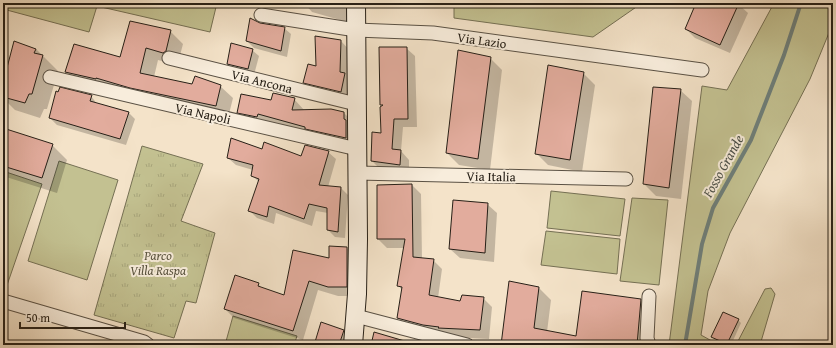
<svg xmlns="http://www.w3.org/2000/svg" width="836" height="348" font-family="'Gentium Book Plus',serif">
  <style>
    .grass { fill: #c3c191; stroke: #757054 }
    .park { fill: url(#park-tufts); stroke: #757054 }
    .shadow { fill: #0003 }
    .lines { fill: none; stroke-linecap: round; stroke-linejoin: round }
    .stream { stroke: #6e7e79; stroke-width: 4 }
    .building { fill: #e2ac9d; stroke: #272017 }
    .street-casing { stroke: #5a5144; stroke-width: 15 }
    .secondary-casing { stroke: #272017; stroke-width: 20 }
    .street { stroke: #f8eddc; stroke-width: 13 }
    .secondary { stroke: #f8eddc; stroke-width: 18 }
    .labels { text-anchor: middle; stroke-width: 4; stroke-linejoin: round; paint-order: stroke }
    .street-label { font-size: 13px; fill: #272017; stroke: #f8eddc }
    .park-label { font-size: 13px; font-style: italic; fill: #56503c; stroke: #f8eddc }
    .water-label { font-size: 14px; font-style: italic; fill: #4a4f48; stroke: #f8eddc }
  </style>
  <defs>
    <pattern id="park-tufts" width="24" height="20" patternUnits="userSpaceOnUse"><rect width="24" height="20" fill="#c3c191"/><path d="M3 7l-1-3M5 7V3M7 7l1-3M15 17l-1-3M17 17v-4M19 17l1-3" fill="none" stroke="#a8a67c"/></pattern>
  </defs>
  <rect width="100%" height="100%" fill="#f4e3c9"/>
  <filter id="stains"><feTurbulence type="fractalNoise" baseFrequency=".005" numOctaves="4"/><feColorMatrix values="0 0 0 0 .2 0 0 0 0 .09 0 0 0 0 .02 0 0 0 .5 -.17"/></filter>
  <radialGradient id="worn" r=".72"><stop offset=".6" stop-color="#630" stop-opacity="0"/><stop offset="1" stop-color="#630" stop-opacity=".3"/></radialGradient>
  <g class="grass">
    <path d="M 3,3 L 217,3 L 210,32 L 97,6 L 89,32 L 3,9 Z"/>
    <path d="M 454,3 L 642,3 L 593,37 L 454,18 Z"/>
    <path d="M 774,3 L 833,3 L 833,23 L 810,79 L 730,233 L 708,291 L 701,335 L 719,345 L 669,345 L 702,86 L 727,90 Z"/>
    <path d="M 59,161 L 118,180 L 87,280 L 28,261 Z"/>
    <path d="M 3,171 L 42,184 L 5,291 L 3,290 Z"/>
    <path d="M 551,191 L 625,199 L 620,236 L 547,228 Z"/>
    <path d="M 632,198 L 668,200 L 659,285 L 620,281 Z"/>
    <path d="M 546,231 L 620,239 L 617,274 L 541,265 Z"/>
    <path d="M 771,288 L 775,294 L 760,345 L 736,345 L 765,289 Z"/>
    <path d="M 233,316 L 297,336 L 294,345 L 225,345 Z"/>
  </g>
  <path class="park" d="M 142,146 L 203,164 L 181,221 L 215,233 L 196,303 L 186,301 L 174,338 L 94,315 Z"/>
  <g class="shadow">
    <path d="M 304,3 L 351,3 L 347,22 L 312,12 Z"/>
    <path d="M 698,3 L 737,3 L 748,13 L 730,53 L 695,38 L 686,29 Z"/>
    <path d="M 259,24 L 284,28 L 291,34 L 287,57 L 254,48 L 247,41 Z"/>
    <path d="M 170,31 L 183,44 L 178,63 L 176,65 L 158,60 L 154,77 L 193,86 L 220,86 L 233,98 L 228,118 L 78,84 L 66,72 L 121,58 Z"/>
    <path d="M 341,41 L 352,53 L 353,103 L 316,94 L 304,82 Z"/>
    <path d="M 406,48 L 415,56 L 417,127 L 403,127 L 401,151 L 409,160 L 409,173 L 380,169 L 372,161 L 382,134 L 383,106 L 381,104 Z"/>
    <path d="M 36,49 L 58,71 L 47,109 L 44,109 L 40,118 L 15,110 L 3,98 L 3,86 Z"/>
    <path d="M 252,50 L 259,56 L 254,75 L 234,70 L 228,64 Z"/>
    <path d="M 3,53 L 5,55 L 3,63 Z"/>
    <path d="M 490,58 L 502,70 L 490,170 L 459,165 L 447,153 Z"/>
    <path d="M 583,73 L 595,85 L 582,172 L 548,165 L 536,153 Z"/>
    <path d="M 680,90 L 692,101 L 681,199 L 656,196 L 644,184 Z"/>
    <path d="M 91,96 L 97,104 L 128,112 L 135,119 L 126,145 L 57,125 L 50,118 Z"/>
    <path d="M 294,99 L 305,111 L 344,113 L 355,124 L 356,148 L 249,123 L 238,112 L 272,101 Z"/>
    <path d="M 3,129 L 52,145 L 67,160 L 57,193 L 3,176 Z"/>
    <path d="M 263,151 L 302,157 L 328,152 L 336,159 L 328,187 L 341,188 L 348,195 L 345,238 L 335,237 L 328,230 L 328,213 L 316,211 L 312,226 L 276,213 L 274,224 L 257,218 L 249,210 L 259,182 L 252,175 L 253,170 L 236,165 L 228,158 Z"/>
    <path d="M 412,185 L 421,194 L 422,259 L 433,260 L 442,269 L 438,298 L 461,302 L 483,298 L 492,307 L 489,339 L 449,337 L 407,327 L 398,318 L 402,290 L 398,285 L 405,248 L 387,248 L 378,239 Z"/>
    <path d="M 487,204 L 497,213 L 494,262 L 460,258 L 450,249 Z"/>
    <path d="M 347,248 L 356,257 L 356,296 L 338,296 L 318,290 L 303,340 L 234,318 L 225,309 L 258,284 L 263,289 L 285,296 L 330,259 Z"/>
    <path d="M 539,288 L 551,300 L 547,332 L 577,337 L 640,300 L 653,312 L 650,345 L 502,345 Z"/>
    <path d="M 738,320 L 741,323 L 731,345 L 727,345 L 712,337 Z"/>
    <path d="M 343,330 L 350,337 L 347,345 L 319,345 L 316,342 Z"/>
    <path d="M 202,341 L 215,345 L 200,345 Z"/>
  </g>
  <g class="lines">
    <path class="stream" d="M 685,345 L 702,244 L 713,208 L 751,140 L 784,55 L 801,3"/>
  </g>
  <g class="building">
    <path d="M 696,3 L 739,3 L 720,45 L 685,29 Z"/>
    <path d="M 250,18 L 260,23 L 285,27 L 281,51 L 246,41 Z"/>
    <path d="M 130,21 L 171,30 L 166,51 L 163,53 L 146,48 L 140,73 L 192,84 L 195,76 L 221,85 L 216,106 L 130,88 L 96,78 L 96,79 L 65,72 L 74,44 L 120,57 Z"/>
    <path d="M 315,36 L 341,40 L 340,72 L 345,73 L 341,92 L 303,83 L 308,64 L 316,66 Z"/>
    <path d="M 14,41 L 36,49 L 34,53 L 43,55 L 32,94 L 29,94 L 25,103 L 3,97 L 3,83 Z"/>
    <path d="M 231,43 L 253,49 L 248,69 L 227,64 Z"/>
    <path d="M 379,47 L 407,47 L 408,119 L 394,119 L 392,149 L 401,150 L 400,165 L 371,161 L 372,132 L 381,133 L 380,107 L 383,105 L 380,105 Z"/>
    <path d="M 458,50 L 491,57 L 478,159 L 446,153 Z"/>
    <path d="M 548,65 L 584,72 L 570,160 L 535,154 Z"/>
    <path d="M 60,87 L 92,95 L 90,101 L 129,112 L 120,139 L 49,118 L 56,91 L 58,92 Z"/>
    <path d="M 653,87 L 681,89 L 669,188 L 643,184 Z"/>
    <path d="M 273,93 L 295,98 L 292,110 L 331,109 L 344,112 L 344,119 L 346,120 L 346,138 L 305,129 L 305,127 L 258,114 L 257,117 L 237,113 L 241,94 L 271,100 Z"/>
    <path d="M 3,128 L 53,144 L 42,178 L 3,166 Z"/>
    <path d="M 231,138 L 262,149 L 264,142 L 301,156 L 305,145 L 329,151 L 319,185 L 341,187 L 338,232 L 327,230 L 327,208 L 309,204 L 304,219 L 269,206 L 267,217 L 248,211 L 259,179 L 251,176 L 253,165 L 227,158 Z"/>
    <path d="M 412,184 L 413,257 L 434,259 L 429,295 L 460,301 L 462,295 L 484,297 L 480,330 L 438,328 L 439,327 L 423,325 L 397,318 L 402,287 L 397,286 L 405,239 L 377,239 L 377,185 Z"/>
    <path d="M 453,200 L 488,203 L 485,253 L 449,249 Z"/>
    <path d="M 329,246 L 347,247 L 347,287 L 328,287 L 309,281 L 293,331 L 224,309 L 235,275 L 259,283 L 258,286 L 284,295 L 293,250 L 329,258 Z"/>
    <path d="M 509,281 L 539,287 L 534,328 L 576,336 L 582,291 L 641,299 L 637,345 L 501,345 Z"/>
    <path d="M 723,312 L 739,319 L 727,344 L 711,337 Z"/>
    <path d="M 321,322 L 344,330 L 339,345 L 323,345 L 315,342 Z"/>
    <path d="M 374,332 L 408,342 L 408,345 L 371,345 Z"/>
  </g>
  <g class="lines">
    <g class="street-casing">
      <g id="street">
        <path d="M 261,15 L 356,30 L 433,33 L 702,70"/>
        <path d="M 169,58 L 356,104"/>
        <path d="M 50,77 L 357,149"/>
        <path d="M 357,173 L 626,179"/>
        <path d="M 649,296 L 647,338 L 649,345"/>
        <path d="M 3,301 L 144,342 L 148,345"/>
        <path d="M 356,316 L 467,345"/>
      </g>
    </g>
    <g class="secondary-casing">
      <path id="secondary" d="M 353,345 L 357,294 L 358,239 L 356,3"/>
    </g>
    <use href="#street" class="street"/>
    <use href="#secondary" class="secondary"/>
  </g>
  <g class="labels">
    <g class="street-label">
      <text transform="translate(482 40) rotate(8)" y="5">Via Lazio</text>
      <text transform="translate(262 81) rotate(14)" y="5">Via Ancona</text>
      <text transform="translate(203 113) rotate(13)" y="5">Via Napoli</text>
      <text transform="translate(491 176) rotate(1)" y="5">Via Italia</text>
    </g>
    <g class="park-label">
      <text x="158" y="260">Parco<tspan x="158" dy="15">Villa Raspa</tspan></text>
    </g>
    <g class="water-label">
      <text transform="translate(723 166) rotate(-61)" y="5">Fosso Grande</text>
    </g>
  </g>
  <rect width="836" height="348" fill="none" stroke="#f4e3c9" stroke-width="16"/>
  <rect x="4" y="4" width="828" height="340" fill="none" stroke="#272017" stroke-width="2"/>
  <rect x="8" y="8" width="820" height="332" fill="none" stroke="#272017"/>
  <path d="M20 322v6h105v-6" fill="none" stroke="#272017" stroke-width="2"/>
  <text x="26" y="322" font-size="12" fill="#272017" stroke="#f8eddc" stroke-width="3" paint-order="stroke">50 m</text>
  <rect width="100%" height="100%" filter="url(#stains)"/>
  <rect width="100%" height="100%" fill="url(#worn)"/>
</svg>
